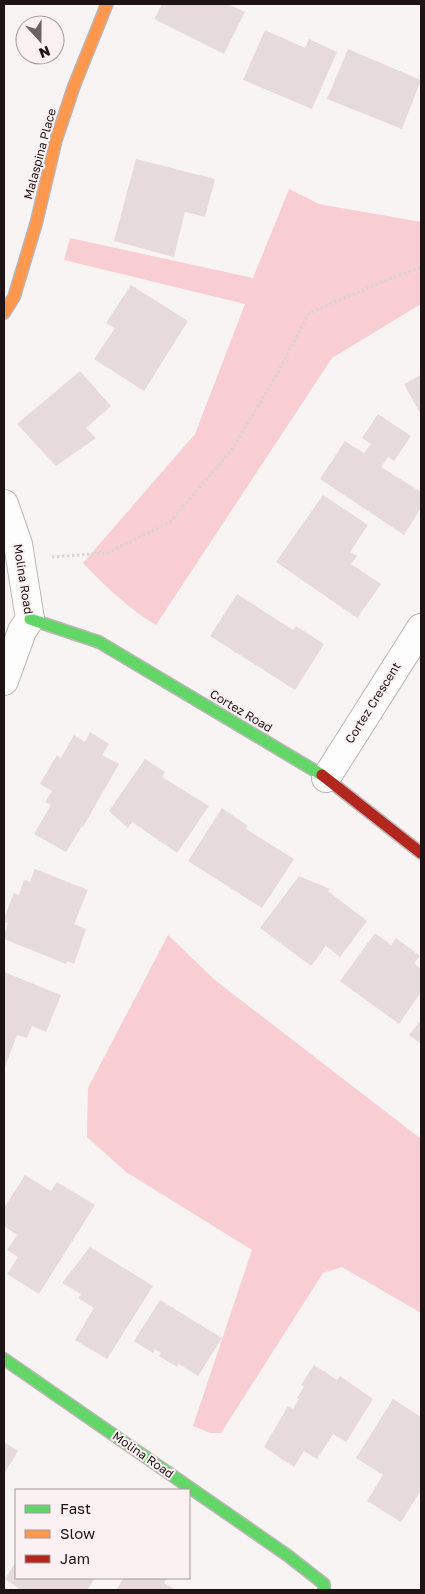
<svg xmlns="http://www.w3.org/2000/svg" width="425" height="1594" font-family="'Golos Text',sans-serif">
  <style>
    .forest { fill: #f8ced2 }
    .building { fill: #e7dadb }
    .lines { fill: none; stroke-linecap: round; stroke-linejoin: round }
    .street-casing { stroke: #bcb5b5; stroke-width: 30 }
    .fast-casing { stroke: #bcb5b5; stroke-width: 14 }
    .slow-casing { stroke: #bcb5b5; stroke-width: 14 }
    .jam-casing { stroke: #bcb5b5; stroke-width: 14 }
    .path { stroke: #d8d5d5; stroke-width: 3; stroke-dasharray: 2.5 2.5; stroke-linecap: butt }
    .street { stroke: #fefdfd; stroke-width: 28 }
    .fast { stroke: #63d668; stroke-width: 11 }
    .slow { stroke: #ff974d; stroke-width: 11 }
    .jam { stroke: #b3261e; stroke-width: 11 }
    .labels { text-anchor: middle; stroke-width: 4; stroke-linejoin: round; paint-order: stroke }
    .street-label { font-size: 12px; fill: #1e1415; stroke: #fcf1f2 }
  </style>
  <rect width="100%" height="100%" fill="#f9f4f4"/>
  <g class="forest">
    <path d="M 289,189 L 319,204 L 421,222 L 421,304 L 332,358 L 156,625 C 128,608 105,586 83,563 L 195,434 L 245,304 L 64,260 L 70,238 L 253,278 Z"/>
    <path d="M 168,935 L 215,980 L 421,1139 L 421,1313 L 342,1267 L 323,1273 L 221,1433 L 210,1433 L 193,1426 L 252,1250 L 126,1172 L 87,1137 L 88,1088 Z"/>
  </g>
  <g class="building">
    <path d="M 162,4 L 228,4 L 245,12 L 224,54 L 154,19 Z"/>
    <path d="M 265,30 L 305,48 L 309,39 L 337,52 L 312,109 L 243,80 Z"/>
    <path d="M 348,49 L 421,80 L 402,129 L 327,99 Z"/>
    <path d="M 136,159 L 215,179 L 205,217 L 185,212 L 174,257 L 114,241 Z"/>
    <path d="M 131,285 L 188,321 L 144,391 L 94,359 L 115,328 L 106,323 Z"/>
    <path d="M 80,371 L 111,406 L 86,428 L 96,438 L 56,466 L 17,424 Z"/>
    <path d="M 421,375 L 421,415 L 404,384 Z"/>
    <path d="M 378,414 L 411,436 L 394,461 L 388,457 L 381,467 L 421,492 L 421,508 L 404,535 L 320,479 L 345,441 L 364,453 L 371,444 L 362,438 Z"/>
    <path d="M 323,495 L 368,525 L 350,552 L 357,556 L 351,564 L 381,584 L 357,618 L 276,562 Z"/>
    <path d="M 237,594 L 293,630 L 296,626 L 324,644 L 295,690 L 210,636 Z"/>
    <path d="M 90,732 L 109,744 L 102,755 L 119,764 L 83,827 L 82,826 L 66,852 L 34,834 L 51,805 L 45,802 L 52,791 L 40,784 L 57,755 L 61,758 L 74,735 L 85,742 Z"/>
    <path d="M 145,759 L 165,772 L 162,777 L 209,806 L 177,853 L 132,822 L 128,828 L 109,811 Z"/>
    <path d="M 222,808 L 248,826 L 246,829 L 294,859 L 262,908 L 188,861 Z"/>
    <path d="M 35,869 L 88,890 L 74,924 L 86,929 L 74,964 L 67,961 L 66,964 L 4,939 L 4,934 L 8,923 L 4,922 L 4,918 L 14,893 L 19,895 L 24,880 L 30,882 Z"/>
    <path d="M 299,876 L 330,889 L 328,891 L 367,921 L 340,957 L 326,946 L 311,966 L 260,928 Z"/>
    <path d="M 375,933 L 391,945 L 396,938 L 420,956 L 414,963 L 421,969 L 421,992 L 399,1024 L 340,981 Z"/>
    <path d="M 4,972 L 61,995 L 46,1032 L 32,1026 L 27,1038 L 17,1035 L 4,1069 Z"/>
    <path d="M 421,1020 L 421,1044 L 409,1035 Z"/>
    <path d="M 25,1175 L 51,1191 L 57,1182 L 95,1205 L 39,1294 L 7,1274 L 18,1257 L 7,1250 L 17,1235 L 4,1226 L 4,1208 Z"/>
    <path d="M 90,1247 L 153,1286 L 107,1359 L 75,1340 L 94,1308 L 78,1298 L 81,1294 L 62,1283 Z"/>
    <path d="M 160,1300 L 222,1338 L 198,1376 L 179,1364 L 177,1367 L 159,1356 L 161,1353 L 155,1349 L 153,1353 L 134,1341 Z"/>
    <path d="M 314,1365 L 337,1380 L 340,1376 L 373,1399 L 346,1442 L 333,1434 L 317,1459 L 304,1451 L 294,1467 L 264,1447 L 288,1406 L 293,1409 L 299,1399 L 297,1398 L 304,1387 L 301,1385 Z"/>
    <path d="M 393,1399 L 421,1417 L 421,1490 L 401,1522 L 367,1501 L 383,1475 L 356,1458 Z"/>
    <path d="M 4,1442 L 18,1451 L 4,1474 Z"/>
    <path d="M 16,1561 L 16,1578 L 95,1578 L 87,1590 L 21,1590 L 5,1579 Z"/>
    <path d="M 124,1578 L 167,1578 L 164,1583 L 176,1590 L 116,1590 Z"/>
  </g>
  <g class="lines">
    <g class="street-casing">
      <g id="street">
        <path d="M 4,504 L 18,544 L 30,619 L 22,631 L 4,681"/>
        <path d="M 326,778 L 421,628"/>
      </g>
    </g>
    <g class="fast-casing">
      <g id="fast">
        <path d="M 30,619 L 99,642 L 322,775"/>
        <path d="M 4,1359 L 287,1555 L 324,1584 L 324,1590"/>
      </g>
    </g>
    <g class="slow-casing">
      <path id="slow" d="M 4,313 L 14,297 L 36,224 L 56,140 L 74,86 L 107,4"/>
    </g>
    <g class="jam-casing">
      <path id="jam" d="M 322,775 L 421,853"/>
    </g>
    <path class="path" d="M 52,557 L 107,553 L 170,522 L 231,451 L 273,381 L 309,313 L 401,274 L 421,268"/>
    <use href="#street" class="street"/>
    <use href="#fast" class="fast"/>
    <use href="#slow" class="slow"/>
    <use href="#jam" class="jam"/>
  </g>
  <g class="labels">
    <g class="street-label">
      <text transform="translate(40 154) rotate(-75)" y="4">Malaspina Place</text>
      <text transform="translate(23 579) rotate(81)" y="4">Molina Road</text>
      <text transform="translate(373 703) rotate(-58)" y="4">Cortez Crescent</text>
      <text transform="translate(241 711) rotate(31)" y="4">Cortez Road</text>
      <text transform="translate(143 1455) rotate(35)" y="4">Molina Road</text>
    </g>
  </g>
  <rect width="425" height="1594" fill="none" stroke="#1e1415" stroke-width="10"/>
  <rect x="15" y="1489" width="175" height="90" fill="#fcf1f2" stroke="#a3999a"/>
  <rect x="25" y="1505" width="25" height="8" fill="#63d668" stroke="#a3999a"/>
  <text x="60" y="1514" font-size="15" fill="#1e1415">Fast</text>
  <rect x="25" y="1530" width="25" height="8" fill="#ff974d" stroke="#a3999a"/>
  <text x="60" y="1539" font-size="15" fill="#1e1415">Slow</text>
  <rect x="25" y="1555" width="25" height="8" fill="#b3261e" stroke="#a3999a"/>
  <text x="60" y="1564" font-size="15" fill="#1e1415">Jam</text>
  <g transform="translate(40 40) rotate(159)"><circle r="24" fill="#fcf1f2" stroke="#a3999a"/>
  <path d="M0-4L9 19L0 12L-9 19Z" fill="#6b6263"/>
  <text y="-8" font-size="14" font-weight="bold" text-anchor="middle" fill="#1e1415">N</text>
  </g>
</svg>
